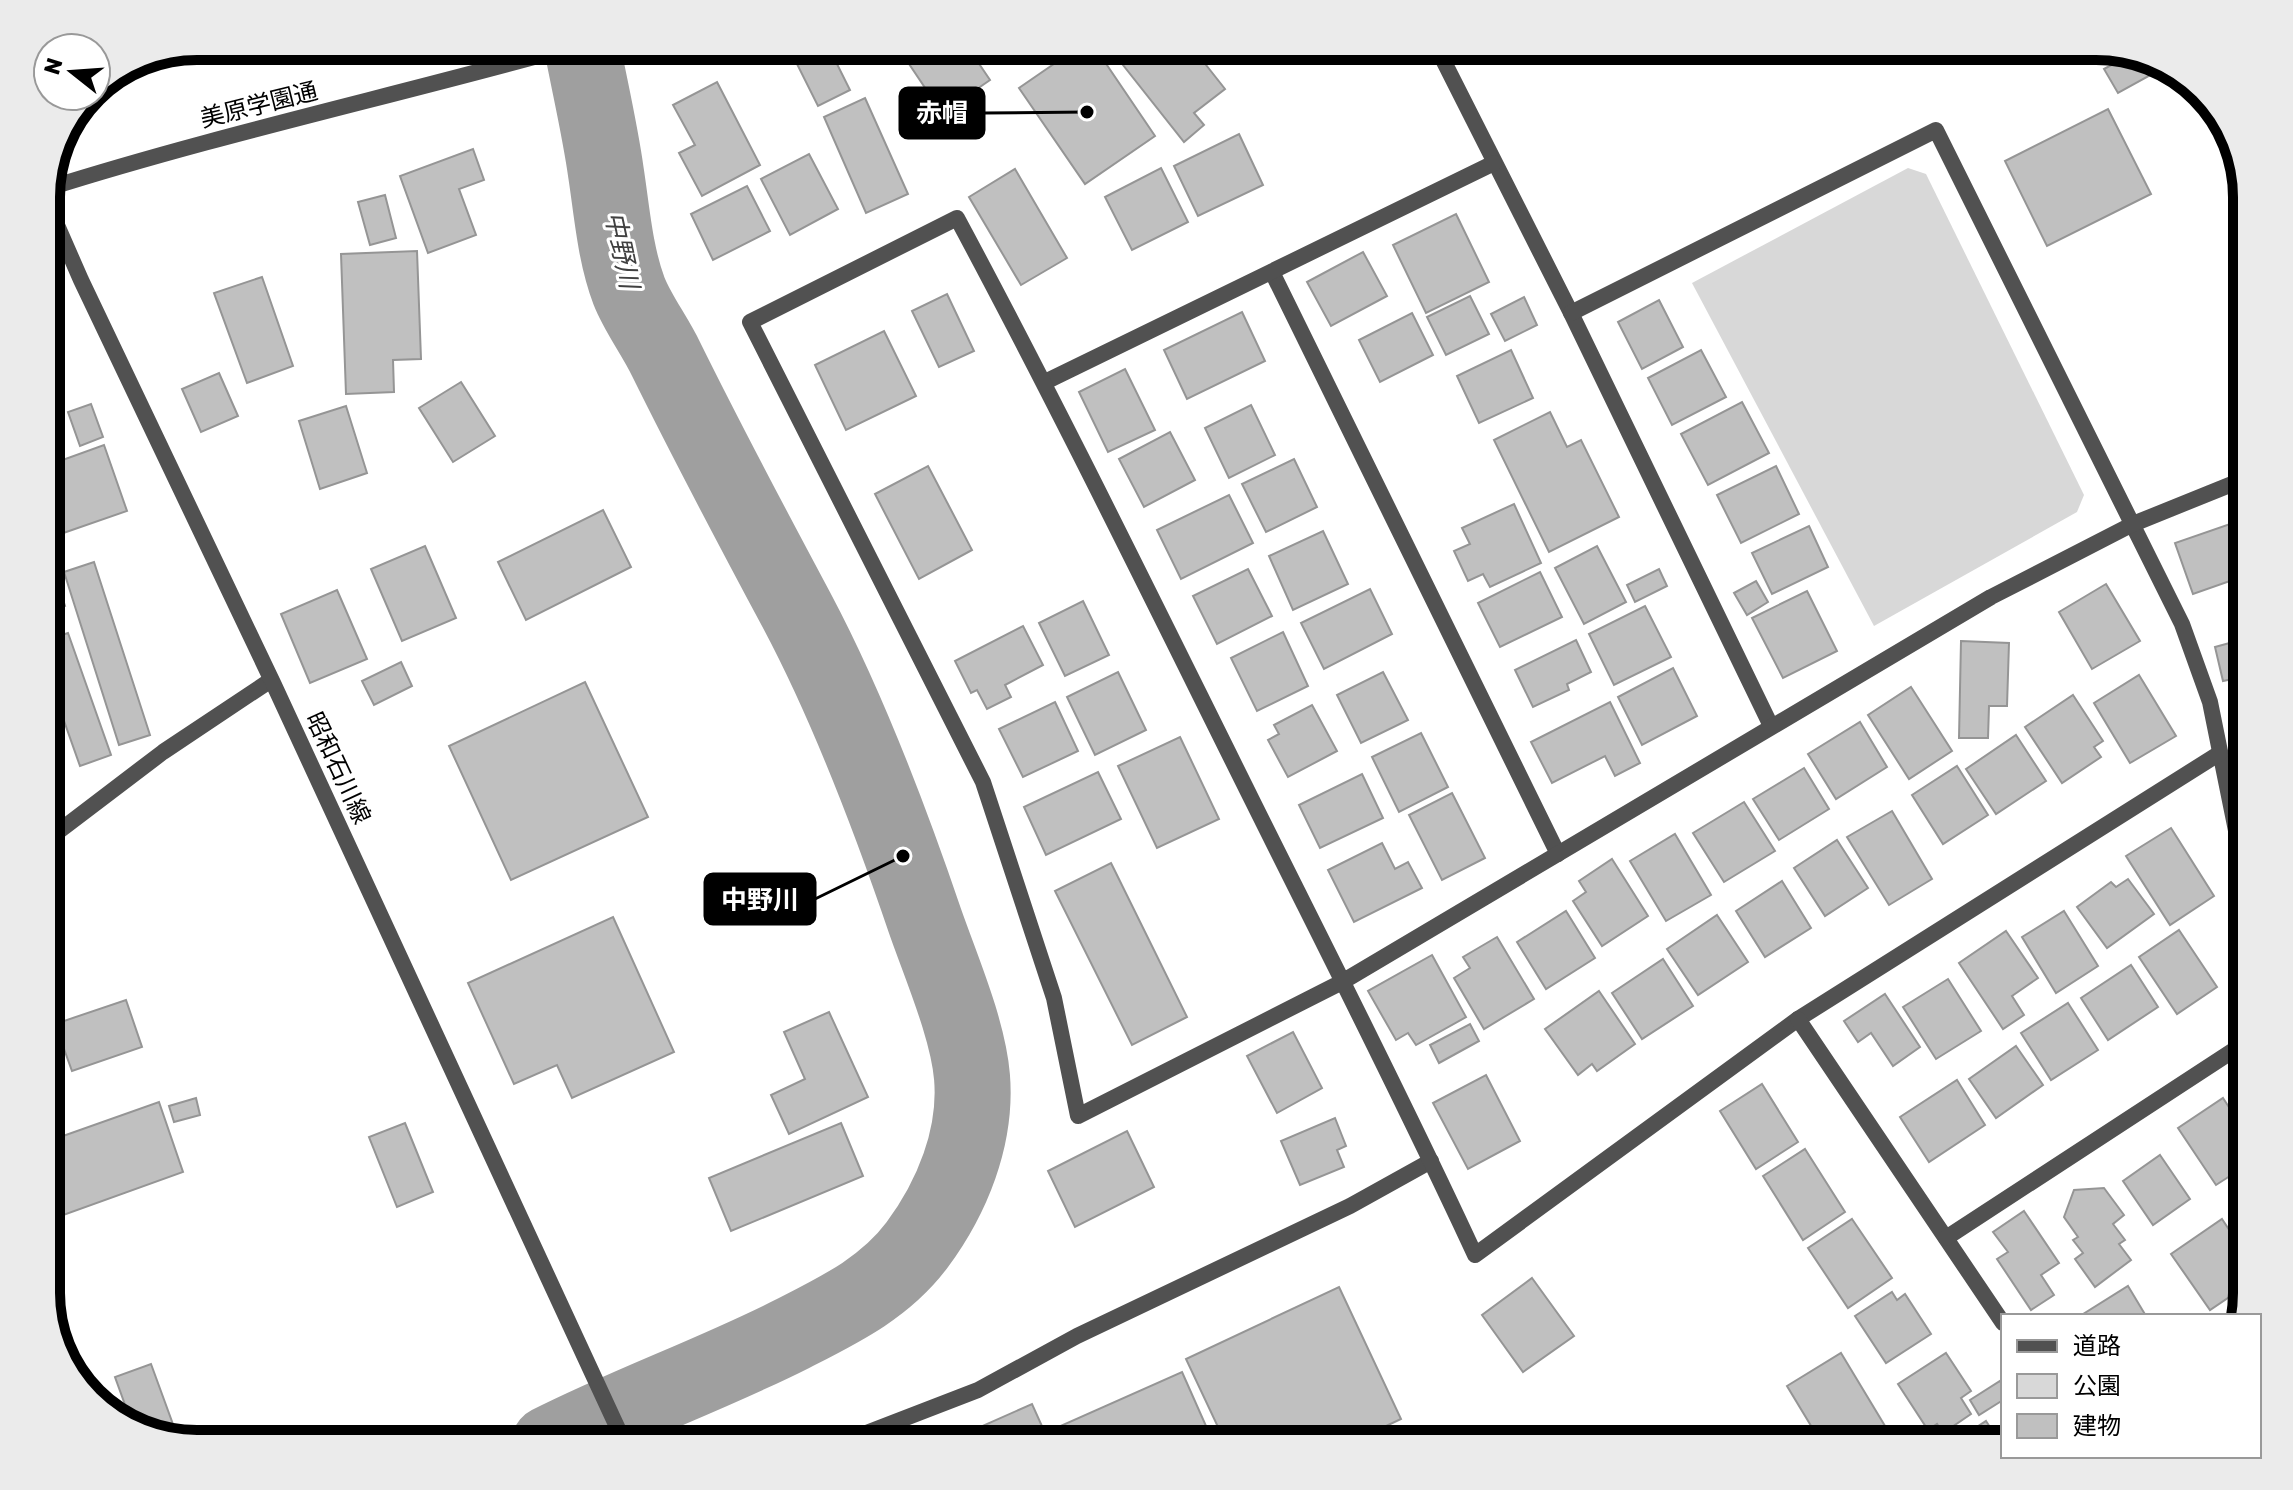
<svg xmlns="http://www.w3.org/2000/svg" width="2293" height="1490" font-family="Rubik,'Noto Sans JP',sans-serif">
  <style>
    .green { fill: #d8d8d8 }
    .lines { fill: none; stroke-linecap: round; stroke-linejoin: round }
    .river { stroke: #9f9f9f; stroke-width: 76 }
    .building { fill: #c0c0c0; stroke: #959595; stroke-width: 2 }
    .service { stroke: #515151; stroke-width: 16 }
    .minor { stroke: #515151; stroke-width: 16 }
    .tertiary { stroke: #515151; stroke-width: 16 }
    .labels { text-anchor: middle; stroke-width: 6; stroke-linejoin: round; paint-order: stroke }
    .street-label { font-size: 24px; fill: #000; stroke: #fff }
    .water-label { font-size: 26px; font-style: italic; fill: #404040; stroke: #fff }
    .rim { fill: none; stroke: #000; stroke-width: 10 }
    .leader { fill: none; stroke: #000; stroke-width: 3 }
    .callout-dot { fill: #000; stroke: #fff; stroke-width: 3 }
    .callout { fill: #000; stroke: #000; stroke-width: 3 }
    .callout-label { font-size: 26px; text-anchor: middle; font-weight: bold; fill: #fff }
  </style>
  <rect width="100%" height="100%" fill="#fff"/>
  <path class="green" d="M 1908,168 L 1926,174 L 2084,495 L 2077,512 L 1874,626 L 1692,283 Z"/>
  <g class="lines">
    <path class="river" d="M 549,1444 C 628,1404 713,1374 792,1334 C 839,1310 885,1288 917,1245 C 952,1198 977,1137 972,1077 C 968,1029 941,967 925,921 C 890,818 848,707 797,611 C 752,527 708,444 666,359 C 655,336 638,314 629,291 C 615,254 612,212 606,173 C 600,130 590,88 582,46"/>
  </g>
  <g class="building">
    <path d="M 803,46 L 828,46 L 850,90 L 818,106 L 791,52 Z"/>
    <path d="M 897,46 L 967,46 L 990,80 L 942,113 Z"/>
    <path d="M 1080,46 L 1094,46 L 1155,136 L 1085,184 L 1019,88 Z"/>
    <path d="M 1108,46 L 1191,46 L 1225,89 L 1194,113 L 1204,125 L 1184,142 Z"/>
    <path d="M 2128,56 L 2165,67 L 2118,93 L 2104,69 Z"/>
    <path d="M 717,82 L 760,165 L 702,196 L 679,153 L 695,145 L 673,105 Z"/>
    <path d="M 865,98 L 908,194 L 866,213 L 824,117 Z"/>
    <path d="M 2108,109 L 2151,194 L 2047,246 L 2005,161 Z"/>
    <path d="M 1239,134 L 1263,185 L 1198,216 L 1174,166 Z"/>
    <path d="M 473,149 L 484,180 L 459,189 L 476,235 L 428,253 L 400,176 Z"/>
    <path d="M 809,154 L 838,209 L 790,235 L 761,179 Z"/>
    <path d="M 1161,168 L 1188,222 L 1132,250 L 1105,197 Z"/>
    <path d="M 1015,169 L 1067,258 L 1021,285 L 969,197 Z"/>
    <path d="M 747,186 L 770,231 L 713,260 L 691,214 Z"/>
    <path d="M 385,195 L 396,238 L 370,245 L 358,202 Z"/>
    <path d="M 1456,214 L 1489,282 L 1426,313 L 1393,245 Z"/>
    <path d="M 417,251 L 421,359 L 393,360 L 394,392 L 346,394 L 341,254 Z"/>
    <path d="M 1363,252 L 1387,296 L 1331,326 L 1307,282 Z"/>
    <path d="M 262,277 L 293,366 L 247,383 L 214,293 Z"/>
    <path d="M 947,294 L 974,351 L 939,367 L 912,311 Z"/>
    <path d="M 1470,296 L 1489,334 L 1446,355 L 1427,317 Z"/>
    <path d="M 1524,297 L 1537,325 L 1505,341 L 1491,314 Z"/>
    <path d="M 1659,300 L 1683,347 L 1642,369 L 1618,322 Z"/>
    <path d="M 1242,312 L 1265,361 L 1187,399 L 1164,350 Z"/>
    <path d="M 1412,313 L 1433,355 L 1380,382 L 1359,340 Z"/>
    <path d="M 884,331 L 916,396 L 846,430 L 815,365 Z"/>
    <path d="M 1511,350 L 1533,398 L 1479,423 L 1457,376 Z"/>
    <path d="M 1701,350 L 1726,397 L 1672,425 L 1648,378 Z"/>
    <path d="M 1125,369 L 1155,430 L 1108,452 L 1079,392 Z"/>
    <path d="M 219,373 L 238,416 L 201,432 L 182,389 Z"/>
    <path d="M 461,382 L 495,436 L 453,462 L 419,408 Z"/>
    <path d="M 1742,402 L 1769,453 L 1708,485 L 1681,434 Z"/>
    <path d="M 91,404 L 103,437 L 80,446 L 68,412 Z"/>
    <path d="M 1251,405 L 1275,455 L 1229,478 L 1205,428 Z"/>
    <path d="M 346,406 L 367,473 L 320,489 L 299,421 Z"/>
    <path d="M 1550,412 L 1567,447 L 1581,440 L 1619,517 L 1549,552 L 1494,440 Z"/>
    <path d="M 1170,432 L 1195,480 L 1144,507 L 1119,459 Z"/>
    <path d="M 104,445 L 127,511 L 46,539 L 46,466 Z"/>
    <path d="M 1294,459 L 1317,507 L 1266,532 L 1242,484 Z"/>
    <path d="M 928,466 L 972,550 L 919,579 L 875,494 Z"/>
    <path d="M 1776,466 L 1799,514 L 1741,543 L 1717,495 Z"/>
    <path d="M 1229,495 L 1253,543 L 1181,579 L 1157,530 Z"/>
    <path d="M 1514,504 L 1541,563 L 1490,587 L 1483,574 L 1468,581 L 1454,551 L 1470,544 L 1462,528 Z"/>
    <path d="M 603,510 L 631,567 L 526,620 L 498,562 Z"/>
    <path d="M 2233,523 L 2247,561 L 2247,575 L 2193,594 L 2175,543 Z"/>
    <path d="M 1809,526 L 1828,567 L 1772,594 L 1752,553 Z"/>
    <path d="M 1323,531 L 1348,584 L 1293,610 L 1269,556 Z"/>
    <path d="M 425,546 L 456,618 L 402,641 L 371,569 Z"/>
    <path d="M 1597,546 L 1626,602 L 1584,624 L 1555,568 Z"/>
    <path d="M 50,560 L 65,606 L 46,613 L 46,561 Z"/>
    <path d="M 94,562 L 150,735 L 119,745 L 64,572 Z"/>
    <path d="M 1248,569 L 1272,616 L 1217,644 L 1193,596 Z"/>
    <path d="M 1659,569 L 1667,586 L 1635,602 L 1627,585 Z"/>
    <path d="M 1540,572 L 1562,617 L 1500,647 L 1478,603 Z"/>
    <path d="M 1756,581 L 1768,602 L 1747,615 L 1734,593 Z"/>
    <path d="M 2106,584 L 2140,641 L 2092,669 L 2059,612 Z"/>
    <path d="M 1370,589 L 1392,634 L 1324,669 L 1301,623 Z"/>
    <path d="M 337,590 L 367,659 L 310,683 L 281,614 Z"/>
    <path d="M 1807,591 L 1837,651 L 1783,678 L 1752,618 Z"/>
    <path d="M 1083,601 L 1109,655 L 1065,676 L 1039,623 Z"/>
    <path d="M 1645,606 L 1671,657 L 1614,685 L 1589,634 Z"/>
    <path d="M 1023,626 L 1043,665 L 1005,685 L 1011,697 L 987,709 L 977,690 L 971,693 L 955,661 Z"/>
    <path d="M 1283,632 L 1308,686 L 1257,711 L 1231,658 Z"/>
    <path d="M 68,633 L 111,755 L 80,766 L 46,670 L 46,640 Z"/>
    <path d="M 2244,639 L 2247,676 L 2223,681 L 2215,647 Z"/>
    <path d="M 1576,640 L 1591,672 L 1567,684 L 1569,690 L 1533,707 L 1515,670 Z"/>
    <path d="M 1961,641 L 2009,643 L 2007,706 L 1989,706 L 1988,738 L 1959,738 Z"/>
    <path d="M 401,662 L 412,686 L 374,705 L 362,681 Z"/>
    <path d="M 1673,668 L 1697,716 L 1642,745 L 1618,697 Z"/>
    <path d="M 1118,672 L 1146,730 L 1095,755 L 1067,697 Z"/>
    <path d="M 1383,672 L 1408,720 L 1361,743 L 1337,695 Z"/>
    <path d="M 2139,675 L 2176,736 L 2130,763 L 2094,703 Z"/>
    <path d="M 585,682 L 648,817 L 511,880 L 449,746 Z"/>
    <path d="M 1911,687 L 1952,751 L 1909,779 L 1868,715 Z"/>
    <path d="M 2073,695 L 2103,741 L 2094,747 L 2101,757 L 2062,783 L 2025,727 Z"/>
    <path d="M 1055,702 L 1078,751 L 1023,777 L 999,729 Z"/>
    <path d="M 1610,702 L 1640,763 L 1615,776 L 1605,756 L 1552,783 L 1531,742 Z"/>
    <path d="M 1312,705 L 1337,751 L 1288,777 L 1268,740 L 1279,734 L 1274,725 Z"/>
    <path d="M 1860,722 L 1887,767 L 1836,799 L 1808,754 Z"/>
    <path d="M 1421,733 L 1448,787 L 1399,812 L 1372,757 Z"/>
    <path d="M 2016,735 L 2046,781 L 1996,814 L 1966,769 Z"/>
    <path d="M 1180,737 L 1219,819 L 1157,848 L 1118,766 Z"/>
    <path d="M 1957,766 L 1988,815 L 1943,844 L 1912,795 Z"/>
    <path d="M 1804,768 L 1829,809 L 1779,840 L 1753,799 Z"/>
    <path d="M 1098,772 L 1121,819 L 1046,855 L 1024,807 Z"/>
    <path d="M 1362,774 L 1383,818 L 1320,848 L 1299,805 Z"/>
    <path d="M 1452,793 L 1485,858 L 1442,880 L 1409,815 Z"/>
    <path d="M 1744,802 L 1775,851 L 1724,882 L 1693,833 Z"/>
    <path d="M 1892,811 L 1932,879 L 1889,905 L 1847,837 Z"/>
    <path d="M 2171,828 L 2214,896 L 2170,925 L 2126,856 Z"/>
    <path d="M 1675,834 L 1711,895 L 1666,921 L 1630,861 Z"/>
    <path d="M 1837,840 L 1868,888 L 1825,916 L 1794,868 Z"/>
    <path d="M 1382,843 L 1395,869 L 1408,862 L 1422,888 L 1354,922 L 1328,870 Z"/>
    <path d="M 1612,859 L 1648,916 L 1602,946 L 1573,901 L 1586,892 L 1579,881 Z"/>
    <path d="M 1111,863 L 1187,1017 L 1132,1045 L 1055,891 Z"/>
    <path d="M 2128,879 L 2154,914 L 2107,948 L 2077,907 L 2111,882 L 2116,887 Z"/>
    <path d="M 1782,881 L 1811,928 L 1765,957 L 1736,911 Z"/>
    <path d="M 1566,911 L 1595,958 L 1546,989 L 1517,942 Z"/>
    <path d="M 2064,911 L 2098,966 L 2056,993 L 2022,937 Z"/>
    <path d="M 1717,915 L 1748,962 L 1698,995 L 1667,949 Z"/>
    <path d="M 613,917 L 674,1052 L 572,1098 L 557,1065 L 514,1084 L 468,983 Z"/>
    <path d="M 2179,930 L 2217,987 L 2177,1014 L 2139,957 Z"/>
    <path d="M 2006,931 L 2038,978 L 2012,996 L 2024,1015 L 2003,1029 L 1959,963 Z"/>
    <path d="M 1497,937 L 1534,999 L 1484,1029 L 1454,978 L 1470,968 L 1463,957 Z"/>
    <path d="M 1432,955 L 1466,1017 L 1416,1045 L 1408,1033 L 1396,1040 L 1368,991 Z"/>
    <path d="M 1663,959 L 1693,1006 L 1642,1039 L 1612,993 Z"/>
    <path d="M 2131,965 L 2158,1007 L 2108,1040 L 2081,998 Z"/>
    <path d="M 1948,979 L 1981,1031 L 1936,1059 L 1903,1007 Z"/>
    <path d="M 1599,991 L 1635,1044 L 1597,1071 L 1592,1064 L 1578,1075 L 1545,1029 Z"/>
    <path d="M 1885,994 L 1920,1047 L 1893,1066 L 1871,1033 L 1858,1042 L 1844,1021 Z"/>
    <path d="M 126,1000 L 142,1047 L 72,1071 L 55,1024 Z"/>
    <path d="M 2068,1003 L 2098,1050 L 2051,1080 L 2021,1033 Z"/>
    <path d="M 829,1012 L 868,1097 L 789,1134 L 771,1095 L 805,1079 L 784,1032 Z"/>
    <path d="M 1470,1024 L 1479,1041 L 1439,1063 L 1430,1045 Z"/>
    <path d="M 1293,1032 L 1322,1088 L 1277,1113 L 1247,1056 Z"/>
    <path d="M 2016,1046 L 2043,1085 L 1996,1118 L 1969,1079 Z"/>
    <path d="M 1486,1075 L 1520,1141 L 1468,1169 L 1433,1103 Z"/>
    <path d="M 1957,1080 L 1985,1125 L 1929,1162 L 1900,1117 Z"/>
    <path d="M 1762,1084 L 1798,1142 L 1756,1169 L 1720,1111 Z"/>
    <path d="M 196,1098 L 200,1115 L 174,1122 L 169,1106 Z"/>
    <path d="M 2223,1098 L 2247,1135 L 2247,1165 L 2216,1185 L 2178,1128 Z"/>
    <path d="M 159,1102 L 183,1172 L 55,1218 L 46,1194 L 46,1142 Z"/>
    <path d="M 1335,1118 L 1346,1146 L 1337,1150 L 1344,1167 L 1300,1185 L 1281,1141 Z"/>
    <path d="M 405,1123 L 433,1192 L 397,1207 L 369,1137 Z"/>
    <path d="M 841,1123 L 863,1176 L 731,1231 L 709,1178 Z"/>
    <path d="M 1127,1131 L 1154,1187 L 1075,1227 L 1048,1171 Z"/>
    <path d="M 1805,1149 L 1845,1212 L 1803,1240 L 1763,1176 Z"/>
    <path d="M 2160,1155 L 2190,1199 L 2153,1225 L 2123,1181 Z"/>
    <path d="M 2104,1188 L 2124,1215 L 2113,1224 L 2125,1240 L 2119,1244 L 2131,1260 L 2095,1287 L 2075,1259 L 2083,1253 L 2073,1240 L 2078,1237 L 2064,1217 L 2074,1190 Z"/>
    <path d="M 2024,1211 L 2059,1263 L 2041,1275 L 2054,1295 L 2031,1310 L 1997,1259 L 2008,1252 L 1993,1232 Z"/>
    <path d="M 1852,1219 L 1892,1278 L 1848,1308 L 1808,1248 Z"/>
    <path d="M 2222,1219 L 2230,1231 L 2240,1223 L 2247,1234 L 2247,1285 L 2210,1310 L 2171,1254 Z"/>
    <path d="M 1532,1278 L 1574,1336 L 1523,1372 L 1482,1315 Z"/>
    <path d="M 2128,1286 L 2146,1316 L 2080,1316 Z"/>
    <path d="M 1339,1287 L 1401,1419 L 1348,1444 L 1226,1444 L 1186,1359 Z"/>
    <path d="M 1892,1292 L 1897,1300 L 1905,1294 L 1931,1334 L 1886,1363 L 1855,1316 Z"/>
    <path d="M 1841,1353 L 1885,1426 L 1856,1444 L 1822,1444 L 1787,1386 Z"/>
    <path d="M 1946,1353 L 1971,1391 L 1961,1398 L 1971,1414 L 1943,1433 L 1937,1424 L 1928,1430 L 1898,1384 Z"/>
    <path d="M 151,1364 L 178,1438 L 132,1424 L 115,1377 Z"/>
    <path d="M 1182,1372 L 1214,1444 L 942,1444 L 1032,1404 L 1045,1433 Z"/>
    <path d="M 2000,1381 L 2003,1386 L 2003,1400 L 1979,1415 L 1970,1400 Z"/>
    <path d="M 1986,1421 L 2001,1444 L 1951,1444 Z"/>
  </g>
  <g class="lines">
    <path class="service" d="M 838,1444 L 978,1390 L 1077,1336 L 1350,1206 L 1431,1161"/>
    <g class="minor">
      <path d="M 1436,46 L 1571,313 L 1771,726"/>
      <path d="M 1272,272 L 1558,854"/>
      <path d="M 1571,313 L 1936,130 L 2182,624 L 2210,702 L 2247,885"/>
      <path d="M 1045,382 L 1494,163"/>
      <path d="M 2220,753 L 1798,1019 L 1475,1255 C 1404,1101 1327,951 1252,800 C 1155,605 1060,410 957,218 L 750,322 L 983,782 L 1054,998 L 1078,1116 L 1342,982 L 1991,597 L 2133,524 L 2247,478"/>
      <path d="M 46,841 L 163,752 L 271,680"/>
      <path d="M 1798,1019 L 2003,1323"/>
      <path d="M 1946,1238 L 2234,1050 L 2247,1044"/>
    </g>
    <g class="tertiary">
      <path d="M 46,189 C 220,134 399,95 574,46"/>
      <path d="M 46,200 L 81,280 L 274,685 L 625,1444"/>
    </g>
  </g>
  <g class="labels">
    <g class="street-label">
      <text transform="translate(259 105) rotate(-14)" y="8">美原学園通</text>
      <text transform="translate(338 768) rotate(65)" y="8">昭和石川線</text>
    </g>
    <g class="water-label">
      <text transform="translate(622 250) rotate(78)" y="9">中野川</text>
    </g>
  </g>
  <path d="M0 0H2293V1490H0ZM197 60H2096A137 137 0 0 1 2233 197V1293A137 137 0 0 1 2096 1430H197A137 137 0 0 1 60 1293V197A137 137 0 0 1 197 60Z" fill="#ebebeb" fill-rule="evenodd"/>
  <path class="rim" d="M197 60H2096A137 137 0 0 1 2233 197V1293A137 137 0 0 1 2096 1430H197A137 137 0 0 1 60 1293V197A137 137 0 0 1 197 60Z"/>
  <path class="leader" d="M1087 112L984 113M903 856L815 899"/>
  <g class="callout-dot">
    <circle cx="1087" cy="112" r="8"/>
    <circle cx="903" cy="856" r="8"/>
  </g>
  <g class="callout">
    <rect x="900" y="88" width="84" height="50" rx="8"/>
    <rect x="705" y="874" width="110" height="50" rx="8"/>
  </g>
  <g class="callout-label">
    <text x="942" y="122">赤帽</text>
    <text x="760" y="909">中野川</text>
  </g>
  <rect x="2001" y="1314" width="260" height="144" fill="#ffffff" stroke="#999999" stroke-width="2"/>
  <rect x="2017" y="1340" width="40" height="12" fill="#515151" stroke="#999999" stroke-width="2"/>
  <text x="2073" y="1354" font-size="24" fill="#000000">道路</text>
  <rect x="2017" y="1374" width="40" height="24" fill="#d8d8d8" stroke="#999999" stroke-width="2"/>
  <text x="2073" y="1394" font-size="24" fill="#000000">公園</text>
  <rect x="2017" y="1414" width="40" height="24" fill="#c0c0c0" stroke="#999999" stroke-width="2"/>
  <text x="2073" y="1434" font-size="24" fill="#000000">建物</text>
  <g transform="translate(72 72) rotate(287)"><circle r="38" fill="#ffffff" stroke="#999999" stroke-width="2"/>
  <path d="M0-6L14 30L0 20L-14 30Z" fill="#000000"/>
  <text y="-12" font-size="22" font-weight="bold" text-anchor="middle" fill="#000000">N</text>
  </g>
</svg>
